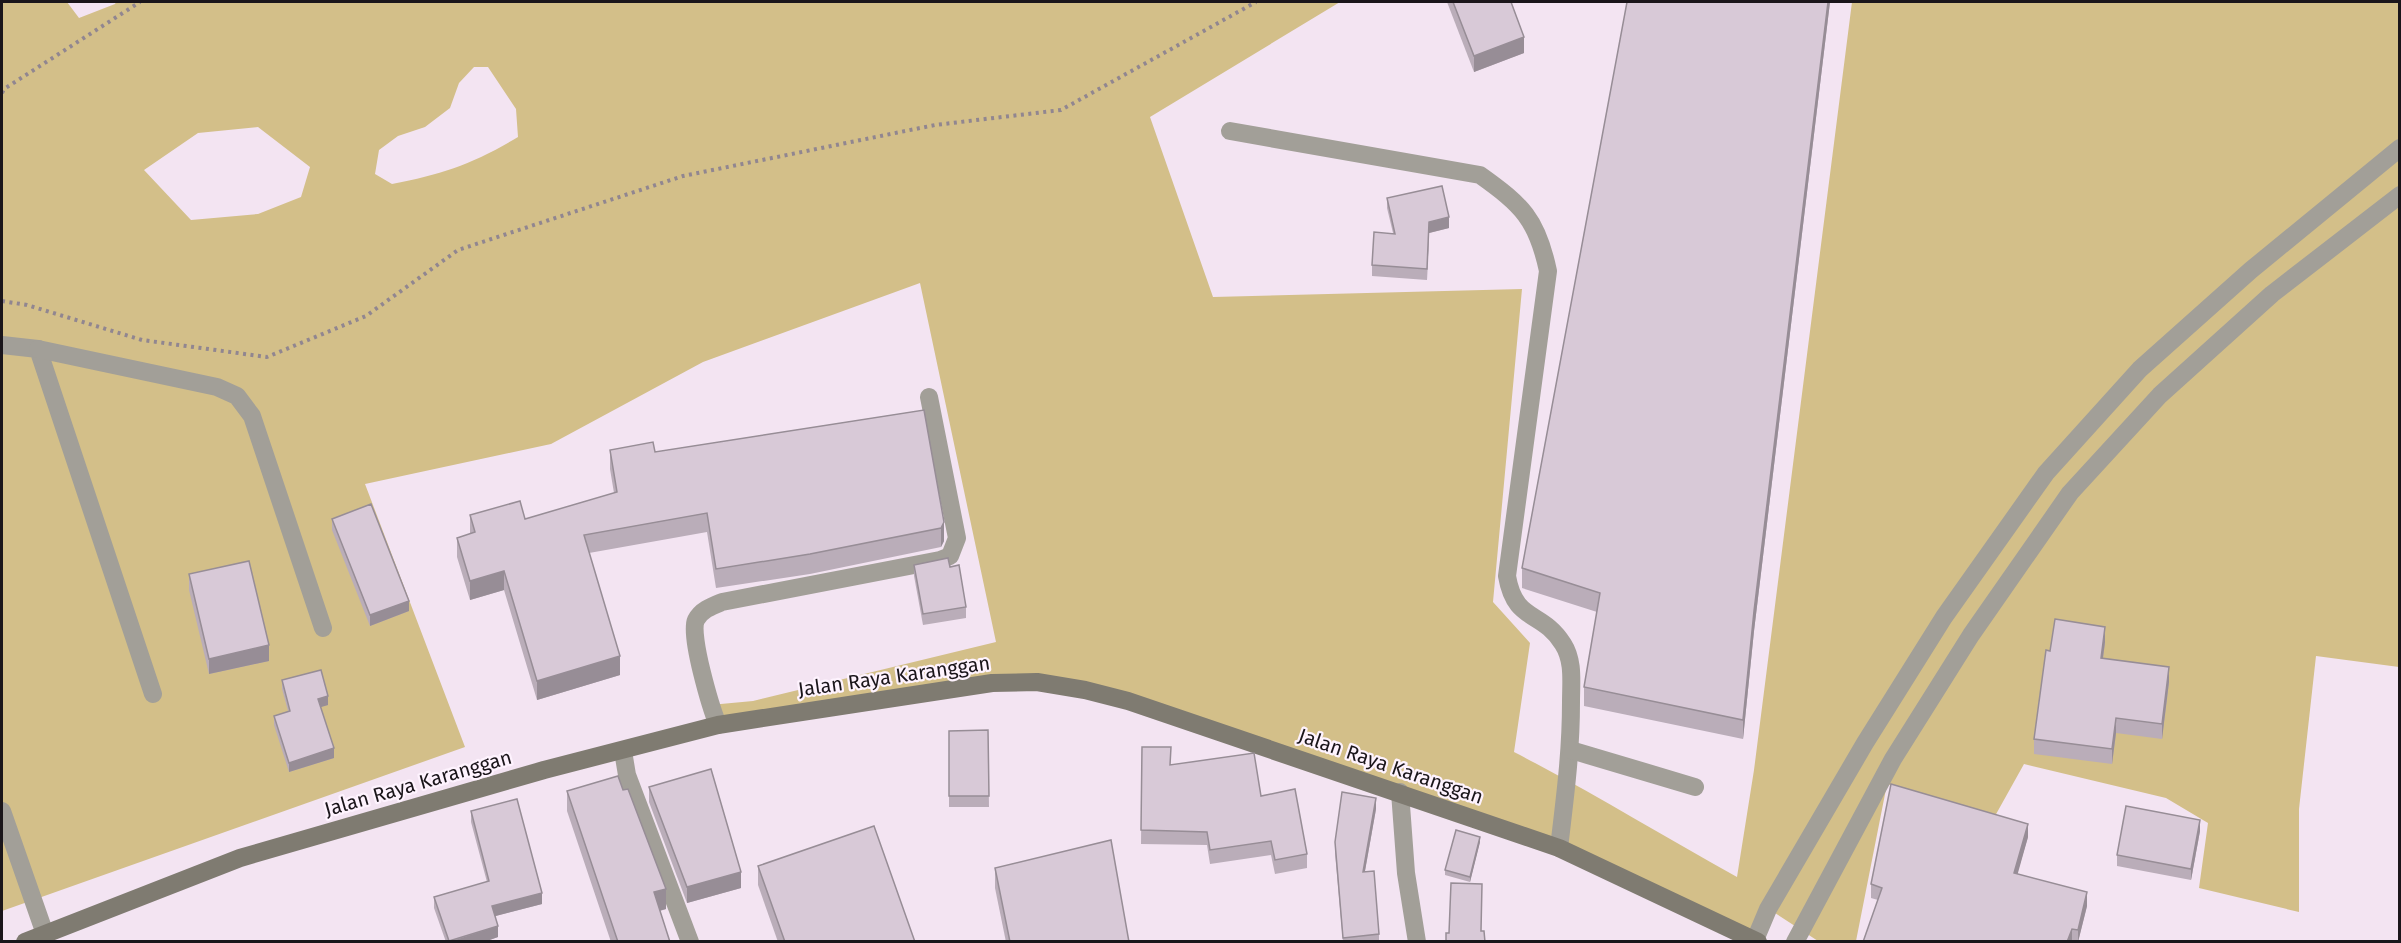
<svg xmlns="http://www.w3.org/2000/svg" width="2401" height="943" font-family="'Fira Sans',sans-serif">
  <style>
    .green { fill: #d3bf89; fill-rule: evenodd }
    .lines { fill: none; stroke-linecap: round; stroke-linejoin: round }
    .path { stroke: #918690; stroke-width: 4; stroke-dasharray: 3 4.5; stroke-linecap: butt }
    .lane { stroke: #a29f98; stroke-width: 18 }
    .street { stroke: #a29f98; stroke-width: 18 }
    .secondary { stroke: #7f7b71; stroke-width: 18 }
    .wall { fill: #baadb9 }
    .shaded-wall { fill: #978d96 }
    .building { fill: #d8c9d7; stroke: #978d96; stroke-width: 1.5 }
    .labels { text-anchor: middle; stroke-width: 4.5; stroke-linejoin: round; paint-order: stroke }
    .street-label { font-size: 20px; fill: #1a151a; stroke: #fef3fe }
  </style>
  <rect width="100%" height="100%" fill="#f3e4f2"/>
  <path class="green" d="M 2,2 L 67,2 L 79,18 L 115,4 L 116,2 L 1340,2 L 1150,117 L 1213,297 L 1522,289 L 1493,602 L 1530,643 L 1514,752 C 1590,791 1663,836 1737,877 L 1754,770 L 1852,2 L 2399,2 L 2399,667 L 2316,656 L 2299,809 L 2299,912 L 2199,888 L 2208,823 L 2166,798 L 2024,764 L 1995,816 L 1887,784 L 1856,941 L 1818,941 L 1769,909 L 1755,940 L 1559,848 L 1400,792 L 1037,682 L 718,725 L 710,705 L 753,701 L 996,642 L 920,283 L 703,362 L 551,444 L 365,484 L 465,747 L 2,911 ZM 474,67 L 488,67 L 516,109 L 518,137 C 473,164 443,174 392,184 L 375,174 L 379,150 L 398,136 L 425,127 L 450,108 L 459,83 ZM 258,127 L 310,167 L 301,197 L 258,214 L 191,220 L 144,170 L 198,133 Z"/>
  <g class="lines">
    <g class="path">
      <path d="M 2,93 L 4,89 L 140,2"/>
      <path d="M 2,301 L 27,305 L 142,340 L 267,357 L 366,316 L 458,250 L 683,176 L 935,125 L 1061,110 L 1256,2"/>
    </g>
    <g class="lane">
      <path d="M 1230,131 L 1480,175 C 1522,205 1537,219 1548,271 L 1507,576 C 1515,623 1542,610 1563,644 C 1574,661 1571,682 1571,702 C 1571,753 1565,797 1559,848"/>
      <path d="M 718,725 C 711,708 689,635 696,620 C 701,610 712,606 722,602 L 940,560 L 950,556 L 957,538 L 929,397"/>
      <path d="M 1571,750 L 1695,787"/>
      <path d="M 623,751 L 627,775 L 690,942"/>
      <path d="M 1400,792 L 1406,873 L 1417,942"/>
      <path d="M 1755,940 L 1768,909 L 1865,743 L 1944,617 L 2046,473 L 2140,369 L 2251,270 L 2400,148"/>
      <path d="M 1795,942 L 1893,759 L 1971,635 L 2070,493 L 2160,395 L 2272,294 L 2400,195"/>
    </g>
    <g class="street">
      <path d="M 2,345 L 38,349 L 153,694"/>
      <path d="M 38,349 L 217,387 L 237,396 L 252,416 L 323,628"/>
      <path d="M 2,811 L 45,934"/>
    </g>
    <path class="secondary" d="M 25,942 L 240,858 L 544,770 L 718,725 L 992,683 L 1037,682 L 1085,690 L 1128,701 L 1559,848 L 1758,942"/>
  </g>
  <g class="wall">
    <path d="M 1447,2 L 1511,2 L 1524,53 L 1474,72 Z"/>
    <path d="M 1627,2 L 1830,2 L 1754,631 L 1743,739 L 1584,706 L 1584,687 L 1597,612 L 1522,588 L 1522,568 Z"/>
    <path d="M 1387,198 L 1449,228 L 1429,233 L 1427,280 L 1372,276 L 1372,265 L 1393,233 L 1387,208 Z"/>
    <path d="M 924,410 L 944,541 L 941,547 L 810,574 L 716,588 L 707,532 L 589,553 L 620,675 L 537,700 L 504,590 L 470,600 L 457,557 L 457,538 L 470,534 L 470,515 L 525,519 L 614,493 L 610,469 L 610,450 L 655,452 Z"/>
    <path d="M 332,519 L 409,611 L 370,626 L 332,530 Z"/>
    <path d="M 914,565 L 950,567 L 966,607 L 966,618 L 923,625 L 914,576 Z"/>
    <path d="M 189,574 L 269,661 L 209,674 L 189,590 Z"/>
    <path d="M 2105,642 L 2103,658 L 2169,682 L 2162,739 L 2116,733 L 2112,764 L 2034,754 L 2034,739 L 2050,651 Z"/>
    <path d="M 282,680 L 328,705 L 320,707 L 334,758 L 289,772 L 274,725 L 274,716 L 288,711 L 282,689 Z"/>
    <path d="M 988,730 L 989,807 L 949,807 L 949,731 Z"/>
    <path d="M 1142,747 L 1171,765 L 1261,796 L 1307,854 L 1307,868 L 1275,874 L 1271,855 L 1210,864 L 1207,845 L 1141,844 Z"/>
    <path d="M 649,787 L 741,888 L 687,903 L 649,802 Z"/>
    <path d="M 623,790 L 666,909 L 660,911 L 670,942 L 611,942 L 567,811 L 567,791 Z"/>
    <path d="M 1376,809 L 1365,871 L 1379,934 L 1379,942 L 1343,942 L 1335,853 L 1335,842 Z"/>
    <path d="M 471,811 L 542,904 L 495,916 L 498,937 L 484,942 L 446,942 L 434,908 L 434,897 L 487,882 L 471,822 Z"/>
    <path d="M 2200,831 L 2191,880 L 2117,866 L 2117,855 Z"/>
    <path d="M 2028,837 L 2017,874 L 2087,906 L 2078,942 L 1863,942 L 1878,900 L 1871,898 L 1871,884 Z"/>
    <path d="M 1480,842 L 1470,882 L 1445,875 L 1445,870 Z"/>
    <path d="M 758,866 L 915,942 L 778,942 L 758,885 Z"/>
    <path d="M 995,868 L 1129,942 L 1006,942 L 995,888 Z"/>
  </g>
  <g class="shaded-wall">
    <path d="M 1828,2 L 1830,2 L 1754,631 L 1743,739 L 1743,720 L 1754,611 Z"/>
    <path d="M 1524,37 L 1524,53 L 1474,72 L 1474,56 Z"/>
    <path d="M 1449,217 L 1449,228 L 1429,233 L 1427,280 L 1429,222 Z"/>
    <path d="M 944,522 L 944,541 L 941,547 L 941,528 Z"/>
    <path d="M 504,571 L 504,590 L 470,600 L 470,581 Z"/>
    <path d="M 409,601 L 409,611 L 370,626 L 370,615 Z"/>
    <path d="M 2105,627 L 2105,642 L 2101,673 L 2101,658 Z"/>
    <path d="M 269,645 L 269,661 L 209,674 L 209,659 Z"/>
    <path d="M 620,656 L 620,675 L 537,700 L 537,681 Z"/>
    <path d="M 2169,667 L 2169,682 L 2162,739 L 2162,724 Z"/>
    <path d="M 328,696 L 328,705 L 318,708 L 318,699 Z"/>
    <path d="M 2116,718 L 2116,733 L 2112,764 L 2112,749 Z"/>
    <path d="M 334,748 L 334,758 L 289,772 L 289,763 Z"/>
    <path d="M 1376,798 L 1376,809 L 1363,882 L 1363,872 Z"/>
    <path d="M 2200,820 L 2200,831 L 2191,880 L 2191,869 Z"/>
    <path d="M 2028,824 L 2028,837 L 2014,887 L 2014,873 Z"/>
    <path d="M 1480,837 L 1480,842 L 1470,882 L 1470,877 Z"/>
    <path d="M 741,872 L 741,888 L 687,903 L 687,887 Z"/>
    <path d="M 666,889 L 666,909 L 654,912 L 654,892 Z"/>
    <path d="M 2087,892 L 2087,906 L 2078,942 L 2078,930 Z"/>
    <path d="M 542,893 L 542,904 L 492,917 L 492,906 Z"/>
    <path d="M 498,926 L 498,937 L 484,942 L 449,942 Z"/>
    <path d="M 2072,929 L 2072,942 L 2067,942 Z"/>
  </g>
  <g class="building">
    <path d="M 1453,2 L 1511,2 L 1524,37 L 1474,56 Z"/>
    <path d="M 1627,2 L 1828,2 L 1754,611 L 1743,720 L 1584,687 L 1600,593 L 1522,568 Z"/>
    <path d="M 1442,186 L 1449,217 L 1429,222 L 1427,269 L 1372,265 L 1374,232 L 1395,234 L 1387,198 Z"/>
    <path d="M 924,410 L 944,522 L 941,528 L 810,554 L 716,569 L 707,513 L 584,535 L 620,656 L 537,681 L 504,571 L 470,581 L 457,538 L 475,532 L 470,515 L 520,501 L 525,519 L 617,492 L 610,450 L 653,442 L 655,452 Z"/>
    <path d="M 371,504 L 409,601 L 370,615 L 332,519 Z"/>
    <path d="M 948,558 L 950,567 L 959,565 L 966,607 L 923,614 L 914,565 Z"/>
    <path d="M 249,561 L 269,645 L 209,659 L 189,574 Z"/>
    <path d="M 2055,619 L 2105,627 L 2101,658 L 2169,667 L 2162,724 L 2116,718 L 2112,749 L 2034,739 L 2046,650 L 2050,651 Z"/>
    <path d="M 321,670 L 328,696 L 318,699 L 334,748 L 289,763 L 274,716 L 290,711 L 282,680 Z"/>
    <path d="M 988,730 L 989,796 L 949,796 L 949,731 Z"/>
    <path d="M 1142,747 L 1171,747 L 1170,765 L 1254,753 L 1261,796 L 1295,789 L 1307,854 L 1275,860 L 1271,841 L 1210,850 L 1207,832 L 1141,830 Z"/>
    <path d="M 711,769 L 741,872 L 687,887 L 649,787 Z"/>
    <path d="M 618,776 L 623,790 L 628,789 L 666,889 L 654,892 L 670,942 L 618,942 L 567,791 Z"/>
    <path d="M 1891,784 L 2028,824 L 2014,873 L 2087,892 L 2078,930 L 2072,929 L 2067,942 L 1863,942 L 1882,888 L 1871,884 Z"/>
    <path d="M 1342,792 L 1376,798 L 1363,872 L 1374,871 L 1379,934 L 1343,938 L 1335,842 Z"/>
    <path d="M 517,799 L 542,893 L 492,906 L 498,926 L 449,941 L 434,897 L 489,881 L 471,811 Z"/>
    <path d="M 2126,806 L 2200,820 L 2191,869 L 2117,855 Z"/>
    <path d="M 874,826 L 915,942 L 785,942 L 758,866 Z"/>
    <path d="M 1456,830 L 1480,837 L 1470,877 L 1445,870 Z"/>
    <path d="M 1111,840 L 1129,942 L 1010,942 L 995,868 Z"/>
    <path d="M 1451,883 L 1482,884 L 1481,931 L 1484,931 L 1485,942 L 1446,942 L 1446,933 L 1449,933 Z"/>
  </g>
  <g class="labels">
    <g class="street-label">
      <text transform="translate(894 676) rotate(-8)" y="7">Jalan Raya Karanggan</text>
      <text transform="translate(1391 766) rotate(19)" y="7">Jalan Raya Karanggan</text>
      <text transform="translate(418 783) rotate(-16)" y="7">Jalan Raya Karanggan</text>
    </g>
  </g>
  <rect width="2401" height="943" fill="none" stroke="#1a151a" stroke-width="6"/>
</svg>
